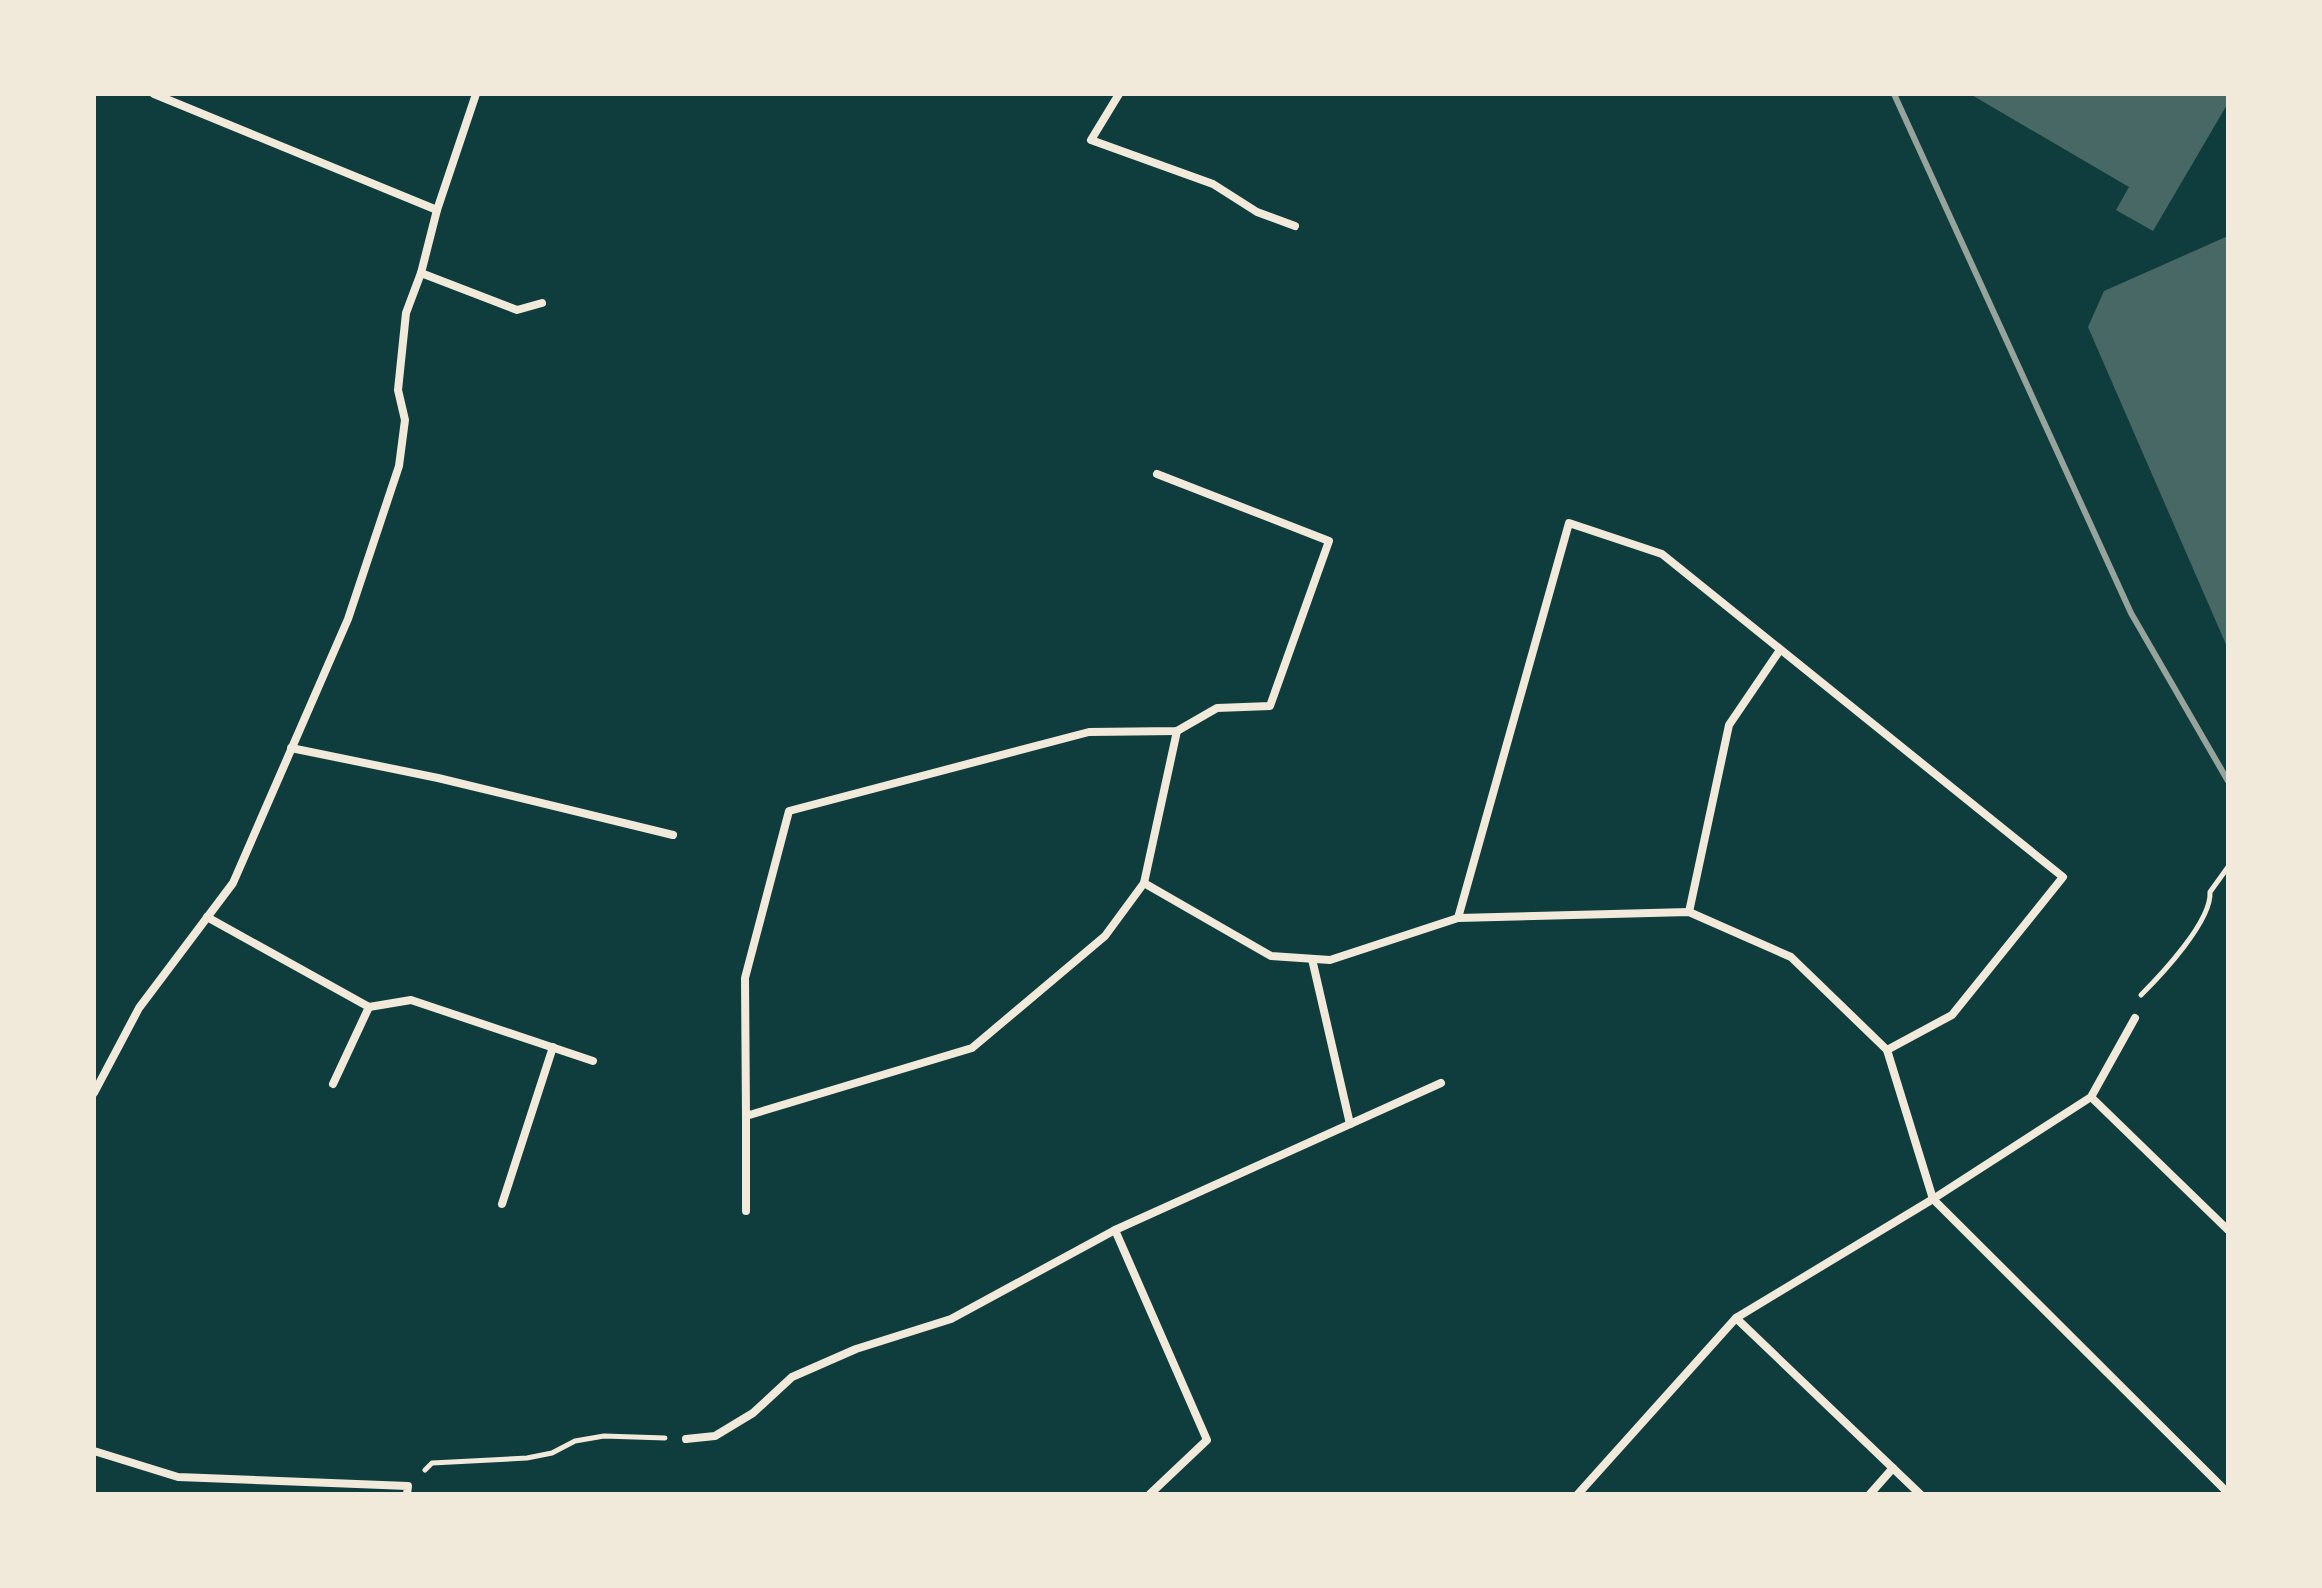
<svg xmlns="http://www.w3.org/2000/svg" width="2322" height="1588" font-family="Quicksand,sans-serif">
  <style>
    .building { fill: #486865 }
    .lines { fill: none; stroke-linecap: round; stroke-linejoin: round }
    .path { stroke: #f1e9da; stroke-width: 5 }
    .minor { stroke: #f1e9da; stroke-width: 8 }
    .rail { stroke: #97a49c; stroke-width: 6 }
  </style>
  <rect width="100%" height="100%" fill="#0f3d3e"/>
  <g class="building">
    <path d="M 1970,94 L 2228,94 L 2228,103 L 2153,231 L 2116,210 L 2129,187 Z"/>
    <path d="M 2228,236 L 2228,649 L 2088,327 L 2104,291 Z"/>
  </g>
  <g class="lines">
    <g class="path">
      <path d="M 2141,995 C 2161,975 2212,921 2210,892 L 2228,867"/>
      <path d="M 425,1470 L 432,1463 L 527,1458 L 552,1453 L 575,1441 L 604,1436 L 665,1438"/>
    </g>
    <g class="minor">
      <path d="M 154,94 L 437,210"/>
      <path d="M 1119,94 L 1091,140 L 1213,184 L 1257,212 L 1295,226"/>
      <path d="M 421,273 L 517,310 L 542,303"/>
      <path d="M 1157,474 L 1329,541 L 1270,706 L 1217,708 L 1177,731 L 1089,732 L 789,811 L 745,978 L 746,1116 L 972,1048 L 1105,936 L 1144,883 L 1271,956 L 1330,960 L 1458,918 L 1689,912 L 1791,957 L 1887,1050 L 1933,1199 L 2228,1493"/>
      <path d="M 291,748 L 438,778 L 673,835"/>
      <path d="M 1144,883 L 1177,731"/>
      <path d="M 1689,912 L 1729,725 L 1780,650"/>
      <path d="M 207,917 L 369,1007 L 411,1000 L 593,1061"/>
      <path d="M 1458,918 L 1569,523 L 1662,554 L 2063,877 L 1952,1015 L 1887,1050"/>
      <path d="M 1312,959 L 1350,1124"/>
      <path d="M 333,1084 L 369,1007"/>
      <path d="M 94,1093 L 139,1008 L 233,883 L 348,619 L 399,466 L 405,420 L 398,390 L 406,313 L 421,273 L 437,210 L 476,94"/>
      <path d="M 2091,1097 L 2228,1230"/>
      <path d="M 502,1204 L 553,1047"/>
      <path d="M 746,1211 L 746,1116"/>
      <path d="M 1736,1318 L 1920,1494"/>
      <path d="M 686,1439 L 715,1436 L 753,1413 L 792,1377 L 856,1349 L 951,1319 L 1115,1230"/>
      <path d="M 94,1451 L 178,1477 L 408,1486 L 407,1494"/>
      <path d="M 1150,1494 L 1207,1440 L 1115,1230 L 1441,1083"/>
      <path d="M 1578,1494 L 1736,1318 L 1933,1199 L 2091,1097 L 2135,1018"/>
      <path d="M 1870,1494 L 1893,1468"/>
    </g>
    <path class="rail" d="M 1894,94 L 2131,613 L 2228,781"/>
  </g>
  <rect width="2322" height="1588" fill="none" stroke="#f1e9da" stroke-width="192"/>
</svg>
